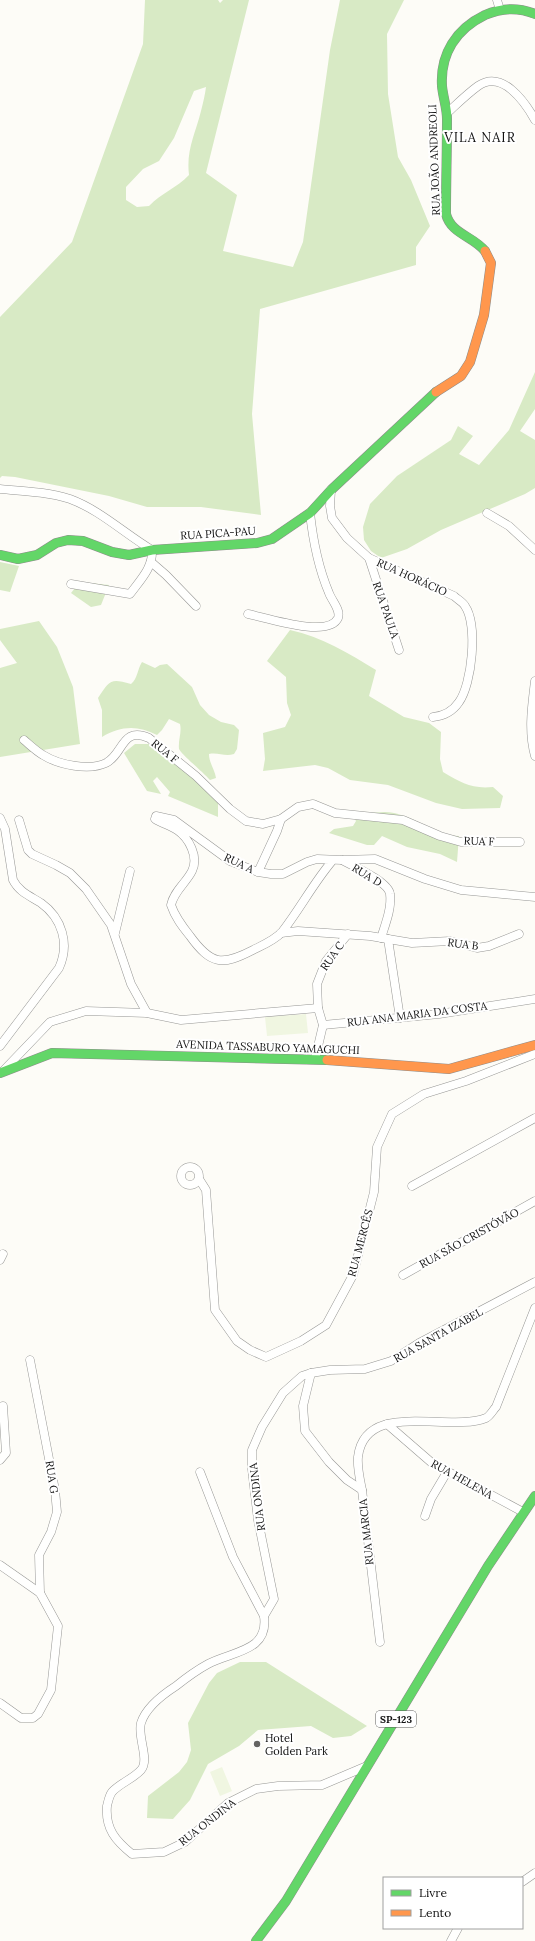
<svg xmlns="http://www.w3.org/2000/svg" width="535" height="1941" font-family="Lora,serif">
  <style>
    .forest { fill: #d8eac5; fill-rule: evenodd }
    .pitch { fill: #f0f6e1 }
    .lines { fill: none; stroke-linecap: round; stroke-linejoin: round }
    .street-casing { stroke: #979795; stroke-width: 9 }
    .fast-casing { stroke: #8e8d8b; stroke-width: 10 }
    .slow-casing { stroke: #8e8d8b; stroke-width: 10 }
    .street { stroke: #fffffe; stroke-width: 8 }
    .fast { stroke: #63d668; stroke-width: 9 }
    .slow { stroke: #ff974d; stroke-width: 9 }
    .poi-dot { fill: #646362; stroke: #fff; stroke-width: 1.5 }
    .labels { text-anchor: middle; stroke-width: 4; stroke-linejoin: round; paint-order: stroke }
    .shield { fill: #fff; stroke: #585858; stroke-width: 1 }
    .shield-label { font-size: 10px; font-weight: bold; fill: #111 }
    .street-label { font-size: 11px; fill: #111; stroke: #fff }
    .poi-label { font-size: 11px; fill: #111; stroke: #fff; text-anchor: start }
    .quarter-label { font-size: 13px; letter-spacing: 1px; fill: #111; stroke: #fff }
  </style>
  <rect width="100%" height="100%" fill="#fdfcf7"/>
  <g class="forest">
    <path d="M 145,0 L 218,0 L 220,3 L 223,0 L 249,0 L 206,173 L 237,195 L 223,251 L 293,267 L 303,242 L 330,50 L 340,0 L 404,0 L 387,34 L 388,94 L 398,157 L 411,180 L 430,226 L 416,247 L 416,265 L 260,309 L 252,414 L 261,515 L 201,507 L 147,507 L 109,496 L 15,477 L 2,476 L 0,478 L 0,317 L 72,242 L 143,44 ZM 206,87 C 205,95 203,103 201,111 C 195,135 186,150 189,175 C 177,188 161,193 149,206 L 137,207 L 126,200 L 126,187 L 143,169 L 159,161 L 174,138 L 194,91 Z"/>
    <path d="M 535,372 L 535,409 L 520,431 L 535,440 L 535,488 L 525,494 L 441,530 L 407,549 L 381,558 L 371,551 L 364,540 L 363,527 L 370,504 L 397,476 L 451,440 L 458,426 L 473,436 L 459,454 L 479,465 L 509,430 Z"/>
    <path d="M 0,562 L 19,566 L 10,592 L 0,590 Z"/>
    <path d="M 80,582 L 109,585 L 101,605 L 91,607 L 71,593 Z"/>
    <path d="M 39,621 L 57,647 L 73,687 L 80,744 L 0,757 L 0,668 L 17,663 L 0,640 L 0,629 Z"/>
    <path d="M 290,630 C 322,637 348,653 376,670 L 369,696 L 404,717 L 429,723 L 441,732 L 440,759 L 443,772 C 462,783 471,789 493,787 L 503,796 L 500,808 L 462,809 L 436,803 L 388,785 L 350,780 L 328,768 L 315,765 L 263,771 L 265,759 L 263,733 L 285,727 L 291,715 L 287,703 L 286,677 L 267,661 Z"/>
    <path d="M 142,662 L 155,668 L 160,665 L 167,664 L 192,687 L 200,705 L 209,715 L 221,722 L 234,725 L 239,730 L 237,749 L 234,754 C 225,757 218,752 209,754 C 209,763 215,770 216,778 L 210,780 C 204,773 181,754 179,749 C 178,740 182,732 180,724 L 169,719 L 162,730 L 157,735 C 137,725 121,726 102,737 L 102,710 L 98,698 C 110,680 110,678 131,684 C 138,678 137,670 142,662 Z"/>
    <path d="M 135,744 L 150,744 L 218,792 L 218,817 L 168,796 L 170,792 L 157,777 L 153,781 L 161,794 L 147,791 L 124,753 Z"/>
    <path d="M 351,812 C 365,816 380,810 394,813 C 417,818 436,835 459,836 L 457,862 L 440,854 L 407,847 L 382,836 L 374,845 L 367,845 L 329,833 L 334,829 L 353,826 L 356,821 Z"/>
    <path d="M 240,1662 L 266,1662 L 367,1726 L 351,1736 L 333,1738 L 311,1726 L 258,1730 L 239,1746 L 208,1764 L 190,1800 L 173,1819 L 147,1818 L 148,1796 L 179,1772 L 187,1762 L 191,1750 L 188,1723 L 209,1683 L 217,1673 Z"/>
  </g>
  <g class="pitch">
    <path d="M 306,1014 L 308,1033 L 267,1036 L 265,1017 Z"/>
    <path d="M 222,1767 L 232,1791 L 220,1796 L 210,1772 Z"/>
  </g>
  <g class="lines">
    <g class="street-casing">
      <g id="street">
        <path d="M 497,0 L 500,10"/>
        <path d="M 447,113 C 457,104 467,94 478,86 C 502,69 525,102 535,120"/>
        <path d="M 0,489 C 23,491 48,492 70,499 C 100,510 125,534 152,550 C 153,568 140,580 130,594 L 71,584"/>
        <path d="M 331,490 L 330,506 L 332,518 L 347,538 L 369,558 L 399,650"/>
        <path d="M 487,513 L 509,526 L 535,550"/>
        <path d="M 369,558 L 454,596 C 457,599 463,602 465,606 C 478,625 472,684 459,702 C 453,711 443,716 433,717"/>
        <path d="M 151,562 L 166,575 L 196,606"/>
        <path d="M 248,614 C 264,617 329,639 338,618 C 341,610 332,601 329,593 C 318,567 313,541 310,513"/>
        <path d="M 535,681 C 532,706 528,731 535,756"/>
        <path d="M 24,740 C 30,745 36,751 43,755 C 59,765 89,771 106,763 C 124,754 121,726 149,738 L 196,776 L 230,809 L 246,821 L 263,824 L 281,819 L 298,807 L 313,804 L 335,813 L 403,820 L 440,836 L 461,842 L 520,842"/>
        <path d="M 0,818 L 5,829 L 13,880 C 19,892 30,896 41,903 C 62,918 70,944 59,968 L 0,1046"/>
        <path d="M 19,820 L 28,850 L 32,854 L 56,865 L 70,873 L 86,889 L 111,925 L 131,984 L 147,1013"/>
        <path d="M 333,860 C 314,882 300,909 282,932 C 275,940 263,945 253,950 C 222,966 211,965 190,936 C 182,926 175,917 171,905 C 174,891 186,883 192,871 C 199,857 189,838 177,830 C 170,826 162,823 155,819 L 156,816 L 174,820 L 230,861 L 258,872 L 271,874 L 283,874 L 307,862 L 317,859 L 342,860 L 375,859 L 425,879 L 461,890 L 535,897"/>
        <path d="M 342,860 C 353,866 389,882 390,894 C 392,908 385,925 381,938"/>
        <path d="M 258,872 L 277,831 L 281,819"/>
        <path d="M 115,933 L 130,871"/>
        <path d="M 281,933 L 298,931 L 370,936 L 412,943 L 450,941 L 477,948 L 489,946 L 519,934"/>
        <path d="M 388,939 L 400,1018"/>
        <path d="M 323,1025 L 439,1014 L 535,999"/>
        <path d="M 315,1059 L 323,1025 L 318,1008 L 317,984 L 326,961 L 348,934"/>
        <path d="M 3,1071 L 50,1022 L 86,1011 L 147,1013 L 181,1020 L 318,1008"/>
        <circle cx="190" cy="1176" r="9"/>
        <path d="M 199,1179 L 206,1190 L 215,1310 L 237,1341 L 250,1350 L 266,1357 L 301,1341 L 326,1325 L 353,1275 L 374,1192 L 377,1147 L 392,1114 L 424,1094 L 466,1081 L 535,1054"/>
        <path d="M 412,1186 L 535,1118"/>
        <path d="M 0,1260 L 3,1254"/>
        <path d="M 403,1275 L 535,1201"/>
        <path d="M 30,1360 L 55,1490 L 57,1512 L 51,1532 L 39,1555 L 40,1593"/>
        <path d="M 311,1373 L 303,1406 L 305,1431 L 329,1462 L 347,1480 L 362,1490 L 380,1642"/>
        <path d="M 387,1424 L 432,1463 L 523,1512"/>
        <path d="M 0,1460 L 6,1453 L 3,1406"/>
        <path d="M 200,1472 L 233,1557 L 264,1616 C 269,1652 232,1651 208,1664 C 197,1670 186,1678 176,1686 C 162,1695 146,1707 141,1723 C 137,1736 150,1760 141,1770 C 133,1779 120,1783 112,1792 C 109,1796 108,1802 107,1806 C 105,1829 116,1841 132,1854 L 164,1852 L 185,1842 L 228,1803 L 256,1789 L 278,1786 L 322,1785 L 367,1766"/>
        <path d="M 362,1490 C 360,1480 357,1467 358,1457 C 365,1399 449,1433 486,1418 C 490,1416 493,1410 496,1407 L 535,1308"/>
        <path d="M 425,1516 L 431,1499 L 447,1472"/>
        <path d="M 0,1565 L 40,1593 L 58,1626 L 51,1690 L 38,1714 L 33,1718 L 21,1718 L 0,1703"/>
        <path d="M 264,1616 L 274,1599 L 258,1520 L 252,1469 L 252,1450 L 262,1427 L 283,1393 L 302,1376 L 311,1373 L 330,1370 L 365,1369 L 391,1361 L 419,1343 L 535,1282"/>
        <path d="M 522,1882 L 535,1873"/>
        <path d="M 451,1941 L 458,1928"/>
      </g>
    </g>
    <g class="fast-casing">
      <g id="fast">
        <path d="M 485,251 C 473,236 451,234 446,214 C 446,182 447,151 447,119 C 447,108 443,97 442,86 C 440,54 456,29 485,15 C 501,8 518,7 535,14"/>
        <path d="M 0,555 L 18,559 L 37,555 L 56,543 L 68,540 L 83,541 L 112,552 L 129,555 L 152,550 L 257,543 L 272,539 L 310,513 L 331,490 L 436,392"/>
        <path d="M 0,1073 L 52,1053 L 327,1060"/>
        <path d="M 256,1941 L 286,1901 L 488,1566 L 535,1496"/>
      </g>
    </g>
    <g class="slow-casing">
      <g id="slow">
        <path d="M 436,392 L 461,376 L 470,362 L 484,315 L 491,263 L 485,251"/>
        <path d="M 327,1060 L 449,1069 L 535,1045"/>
      </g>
    </g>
    <use href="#street" class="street"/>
    <use href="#fast" class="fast"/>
    <use href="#slow" class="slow"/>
  </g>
  <circle class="poi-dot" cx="257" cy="1744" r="4"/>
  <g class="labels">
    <rect class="shield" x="376" y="1711" width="40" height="16" rx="3"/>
    <g class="shield-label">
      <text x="396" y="1723">SP-123</text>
    </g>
    <g class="street-label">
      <text transform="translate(434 160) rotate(-92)" y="4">RUA JOÃO ANDREOLI</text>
      <text transform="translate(218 533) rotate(-4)" y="4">RUA PICA-PAU</text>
      <text transform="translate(412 577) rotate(24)" y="4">RUA HORÁCIO</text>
      <text transform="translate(386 610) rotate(71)" y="4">RUA PAULA</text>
      <text transform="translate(165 751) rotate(39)" y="4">RUA F</text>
      <text transform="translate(479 841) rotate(2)" y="4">RUA F</text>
      <text transform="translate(239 863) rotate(25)" y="4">RUA A</text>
      <text transform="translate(367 875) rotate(31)" y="4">RUA D</text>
      <text transform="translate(463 944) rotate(7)" y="4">RUA B</text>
      <text transform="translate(332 956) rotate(-55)" y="4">RUA C</text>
      <text transform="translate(417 1014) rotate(-7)" y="4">RUA ANA MARIA DA COSTA</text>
      <text transform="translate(268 1047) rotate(2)" y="4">AVENIDA TASSABURO YAMAGUCHI</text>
      <text transform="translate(469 1238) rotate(-29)" y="4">RUA SÃO CRISTÓVÃO</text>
      <text transform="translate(360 1243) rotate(-75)" y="4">RUA MERCÊS</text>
      <text transform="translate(438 1335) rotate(-29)" y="4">RUA SANTA IZABEL</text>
      <text transform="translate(52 1477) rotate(81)" y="4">RUA G</text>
      <text transform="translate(462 1479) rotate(29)" y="4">RUA HELENA</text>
      <text transform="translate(257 1497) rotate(-97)" y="4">RUA ONDINA</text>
      <text transform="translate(366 1532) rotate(-96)" y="4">RUA MARCIA</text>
      <text transform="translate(207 1822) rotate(-38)" y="4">RUA ONDINA</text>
    </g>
    <g class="poi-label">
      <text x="265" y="1742">Hotel<tspan x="265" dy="13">Golden Park</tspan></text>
    </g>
    <g class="quarter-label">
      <text x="480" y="142">VILA NAIR</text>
    </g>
  </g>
  <rect x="383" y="1877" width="140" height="52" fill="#ffffff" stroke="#a0a0a0"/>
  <rect x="391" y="1890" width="20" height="6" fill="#63d668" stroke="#a0a0a0"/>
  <text x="419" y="1897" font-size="12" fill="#111111">Livre</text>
  <rect x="391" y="1910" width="20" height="6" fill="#ff974d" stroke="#a0a0a0"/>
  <text x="419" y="1917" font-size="12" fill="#111111">Lento</text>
</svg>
